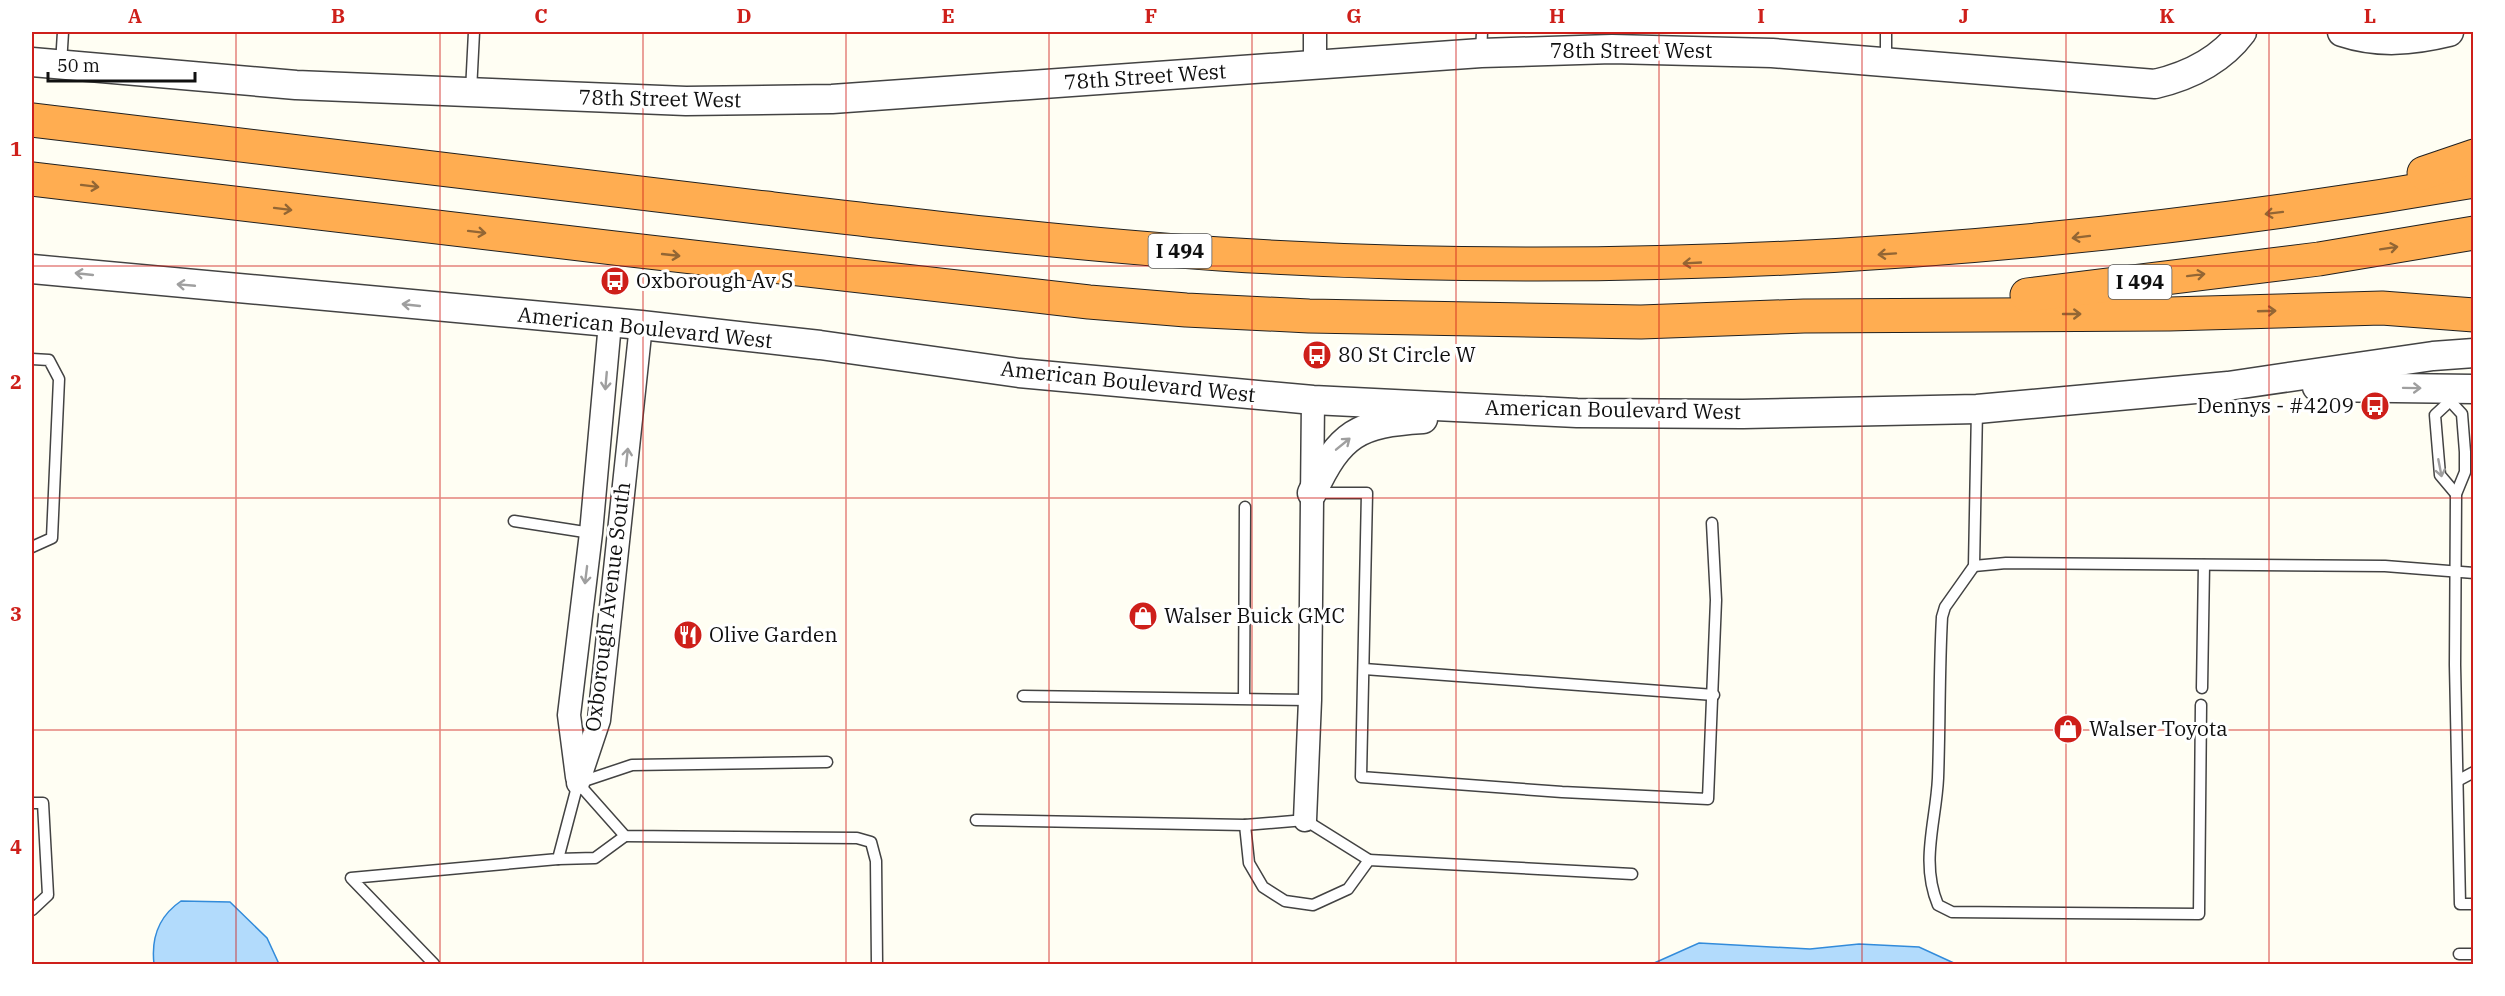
<svg xmlns="http://www.w3.org/2000/svg" width="2505" height="996" font-family="'IBM Plex Serif',serif">
  <style>
    .water { fill: #b2dbfc; stroke: #328bda; stroke-width: 1.5 }
    .lines { fill: none; stroke-linecap: round; stroke-linejoin: round }
    .service-casing { stroke: #434343; stroke-width: 13 }
    .minor-casing { stroke: #434343; stroke-width: 25 }
    .tertiary-casing { stroke: #434343; stroke-width: 31 }
    .motorway-casing { stroke: #212121; stroke-width: 35 }
    .service { stroke: #fff; stroke-width: 10 }
    .minor { stroke: #fff; stroke-width: 22 }
    .tertiary { stroke: #fff; stroke-width: 28 }
    .motorway { stroke: #ffad51; stroke-width: 33 }
    .oneway { stroke: #936634 }
    .oneway2 { stroke: #9f9f9f }
    .grid { fill: none; stroke: #ce1f1a; stroke-width: 1.5; stroke-opacity: 0.55 }
    .labels { text-anchor: middle; stroke-width: 6; stroke-linejoin: round; paint-order: stroke }
    .shield { fill: #fff; stroke: #585858; stroke-width: 1.5 }
    .shield-label { font-size: 20px; font-weight: bold; fill: #101010 }
    .street-label { font-size: 21px; fill: #101010; stroke: #fff }
    .poi-label { font-size: 21px; fill: #101010; stroke: #fff; text-anchor: start }
    .neatline { fill: none; stroke: #ce1f1a; stroke-width: 2 }
    .grid-label { font-size: 20px; text-anchor: middle; font-weight: bold; fill: #ce1f1a }
  </style>
  <rect width="100%" height="100%" fill="#fffef3"/>
  <g class="water">
    <path d="M 181,901 L 230,902 L 267,938 L 279,964 L 154,964 C 151,938 159,916 181,901 Z"/>
    <path d="M 1699,943 L 1810,949 L 1859,944 L 1919,947 L 1956,964 L 1652,964 Z"/>
  </g>
  <g class="lines">
    <g class="service-casing">
      <g id="service">
        <path d="M 1481,52 L 1482,32"/>
        <path d="M 1886,61 L 1886,32"/>
        <path d="M 61,64 L 63,32"/>
        <path d="M 471,91 L 474,32"/>
        <path d="M 32,359 L 49,360 L 59,379 L 52,538 L 32,547"/>
        <path d="M 2449,390 L 2450,401 L 2462,414 L 2465,452 L 2465,472 L 2456,494 L 2455,665 L 2460,904 L 2474,904"/>
        <path d="M 2450,401 L 2435,415 L 2440,475 L 2456,494"/>
        <path d="M 1977,409 L 1974,566 L 1945,607 L 1942,617 C 1939,671 1940,724 1938,778 C 1936,822 1920,862 1938,905 L 1952,912 L 2199,914 L 2201,705"/>
        <path d="M 1316,493 L 1367,493 L 1361,777 L 1562,792 L 1708,799 L 1716,600 L 1712,523"/>
        <path d="M 514,521 L 591,533"/>
        <path d="M 1974,566 L 2006,563 L 2385,566 L 2474,573"/>
        <path d="M 1364,669 L 1714,695"/>
        <path d="M 2202,688 L 2204,565"/>
        <path d="M 1023,696 L 1310,700"/>
        <path d="M 1244,698 L 1245,507"/>
        <path d="M 2459,780 L 2474,772"/>
        <path d="M 578,783 L 625,836 L 857,838 L 871,842 L 876,861 L 877,964"/>
        <path d="M 578,783 L 632,765 L 827,762"/>
        <path d="M 32,803 L 43,803 L 48,895 L 32,910"/>
        <path d="M 976,820 L 1245,825 L 1305,820 L 1369,860"/>
        <path d="M 1245,825 L 1249,863 L 1263,887 L 1285,901 L 1313,905 L 1348,889 L 1369,860 L 1632,874"/>
        <path d="M 558,859 L 595,858 L 625,836"/>
        <path d="M 2459,954 L 2474,954"/>
        <path d="M 434,964 L 351,878 L 558,859 L 578,783"/>
      </g>
    </g>
    <g class="minor-casing">
      <g id="minor">
        <path d="M 1315,64 L 1315,32"/>
        <path d="M 577,777 L 569,715 L 591,533 L 610,323"/>
        <path d="M 578,783 L 599,720 L 641,325"/>
        <path d="M 1305,820 L 1310,700 L 1313,400"/>
      </g>
    </g>
    <g class="tertiary-casing">
      <g id="tertiary">
        <path d="M 2342,32 C 2378,44 2412,41 2449,32"/>
        <path d="M 32,62 L 296,85 L 686,101 L 832,99 L 1481,53 L 1612,49 L 1772,53 L 2155,84 C 2189,76 2221,60 2242,32"/>
        <path d="M 32,269 L 641,325 L 820,345 L 1019,373 L 1313,400 L 1577,413 L 1743,414 L 1977,409 L 2228,386 L 2433,356 L 2474,353"/>
        <path d="M 2317,387 L 2474,389"/>
        <path d="M 1312,493 C 1340,433 1358,423 1423,419"/>
      </g>
    </g>
    <g class="motorway-casing">
      <g id="motorway">
        <path d="M 32,120 C 277,148 521,180 766,208 C 918,226 1069,244 1220,254 C 1641,281 2059,253 2474,181"/>
        <path d="M 2424,173 L 2474,156"/>
        <path d="M 32,179 L 614,248 L 1089,302 L 1186,310 L 1309,316 L 1641,322 L 1804,316 L 2169,314 L 2382,308 L 2474,315"/>
        <path d="M 2027,295 L 2319,259 L 2474,233"/>
      </g>
    </g>
    <use href="#service" class="service"/>
    <use href="#minor" class="minor"/>
    <use href="#tertiary" class="tertiary"/>
    <use href="#motorway" class="motorway"/>
  </g>
  <defs><path id="oneway-shaft" d="M-6 0H5M1.5-3L5.5 0L1.5 3" fill="none" stroke-width="1.6" stroke-linecap="round" stroke-linejoin="round" transform="scale(1.5)"/></defs>
  <g class="oneway">
    <use href="#oneway-shaft" transform="translate(90 186) rotate(7)"/>
    <use href="#oneway-shaft" transform="translate(283 209) rotate(7)"/>
    <use href="#oneway-shaft" transform="translate(2274 213) rotate(173)"/>
    <use href="#oneway-shaft" transform="translate(477 232) rotate(7)"/>
    <use href="#oneway-shaft" transform="translate(2081 237) rotate(173)"/>
    <use href="#oneway-shaft" transform="translate(2389 248) rotate(-9)"/>
    <use href="#oneway-shaft" transform="translate(1887 254) rotate(176)"/>
    <use href="#oneway-shaft" transform="translate(671 255) rotate(6)"/>
    <use href="#oneway-shaft" transform="translate(1692 263) rotate(177)"/>
    <use href="#oneway-shaft" transform="translate(2196 275) rotate(-7)"/>
    <use href="#oneway-shaft" transform="translate(2267 311) rotate(-2)"/>
    <use href="#oneway-shaft" transform="translate(2072 314)"/>
  </g>
  <g class="oneway2">
    <use href="#oneway-shaft" transform="translate(84 274) rotate(-174)"/>
    <use href="#oneway-shaft" transform="translate(186 285) rotate(-175)"/>
    <use href="#oneway-shaft" transform="translate(411 305) rotate(-174)"/>
    <use href="#oneway-shaft" transform="translate(606 381) rotate(95)"/>
    <use href="#oneway-shaft" transform="translate(2412 388) rotate(1)"/>
    <use href="#oneway-shaft" transform="translate(1343 444) rotate(-39)"/>
    <use href="#oneway-shaft" transform="translate(627 457) rotate(-84)"/>
    <use href="#oneway-shaft" transform="translate(2440 468) rotate(79)"/>
    <use href="#oneway-shaft" transform="translate(586 575) rotate(97)"/>
  </g>
  <path class="grid" d="M 236,32 L 236,964M 440,32 L 440,964M 643,32 L 643,964M 846,32 L 846,964M 1049,32 L 1049,964M 1252,32 L 1252,964M 1456,32 L 1456,964M 1659,32 L 1659,964M 1862,32 L 1862,964M 2066,32 L 2066,964M 2269,32 L 2269,964M 32,266 L 2474,266M 32,498 L 2474,498M 32,730 L 2474,730"/>
  <defs>
    <g id="bus-disc" transform="scale(1.5)"><circle r="9.5" fill="#ce1f1a" stroke="#fff"/><path d="M-5-6H5V4H4V6H2V4H-2V6H-4V4H-5ZM-3.5-4V0h7V-4ZM-3.5 1.2v1.5H-2V1.2ZM2 1.2v1.5H3.5V1.2Z" fill="#fff"/></g>
    <g id="shop-disc" transform="scale(1.5)"><circle r="9.5" fill="#ce1f1a" stroke="#fff"/><path d="M-5-2.5h2.3a2.7 3.5 0 0 1 5.4 0H5L5.5 6h-11ZM-1.5-2.5h3a1.5 2.3 0 0 0-3 0Z" fill="#fff"/></g>
    <g id="restaurant-disc" transform="scale(1.5)"><circle r="9.5" fill="#ce1f1a" stroke="#fff"/><path d="M-5-6h1v4h1v-4h1v4h1v-4h1v5L-1.5 .5V6h-2V.5L-5-1ZM5-6V6H3V1.5H1.5Q1.5-4 5-6Z" fill="#fff"/></g>
  </defs>
  <g fill-rule="evenodd">
    <use href="#bus-disc" x="615" y="281"/>
    <use href="#bus-disc" x="1317" y="355"/>
    <use href="#bus-disc" x="2375" y="406"/>
    <use href="#shop-disc" x="1143" y="616"/>
    <use href="#restaurant-disc" x="688" y="635"/>
    <use href="#shop-disc" x="2068" y="729"/>
  </g>
  <g class="labels">
    <g class="shield">
      <rect x="1148.5" y="234" width="63" height="34" rx="4.5"/>
      <rect x="2108.5" y="265" width="63" height="34" rx="4.5"/>
    </g>
    <g class="shield-label">
      <text x="1180" y="258">I 494</text>
      <text x="2140" y="289">I 494</text>
    </g>
    <g class="street-label">
      <text x="1631" y="58">78th Street West</text>
      <text transform="translate(1145 77) rotate(-4)" y="7">78th Street West</text>
      <text transform="translate(660 99) rotate(1)" y="7">78th Street West</text>
      <text transform="translate(645 328) rotate(6)" y="7">American Boulevard West</text>
      <text transform="translate(1128 382) rotate(6)" y="7">American Boulevard West</text>
      <text transform="translate(1613 410) rotate(1)" y="7">American Boulevard West</text>
      <text transform="translate(608 607) rotate(-83)" y="7">Oxborough Avenue South</text>
    </g>
    <g class="poi-label">
      <text x="636" y="288">Oxborough Av S</text>
      <text x="1338" y="362">80 St Circle W</text>
      <text x="2354" y="413" text-anchor="end">Dennys - #4209</text>
      <text x="1164" y="623">Walser Buick GMC</text>
      <text x="709" y="642">Olive Garden</text>
      <text x="2089" y="736">Walser Toyota</text>
    </g>
  </g>
  <rect width="2505" height="996" fill="none" stroke="#ffffff" stroke-width="66"/>
  <path d="M48 72v9h147v-9" fill="none" stroke="#101010" stroke-width="3"/>
  <text x="57" y="72" font-size="18" fill="#101010" stroke="#ffffff" stroke-width="4.5" paint-order="stroke">50 m</text>
  <rect x="33" y="33" width="2439" height="930" class="neatline"/>
  <g class="grid-label">
    <text x="135" y="23">A</text>
    <text x="338" y="23">B</text>
    <text x="541" y="23">C</text>
    <text x="744" y="23">D</text>
    <text x="948" y="23">E</text>
    <text x="1151" y="23">F</text>
    <text x="1354" y="23">G</text>
    <text x="1557" y="23">H</text>
    <text x="1761" y="23">I</text>
    <text x="1964" y="23">J</text>
    <text x="2167" y="23">K</text>
    <text x="2370" y="23">L</text>
    <text x="16" y="156">1</text>
    <text x="16" y="389">2</text>
    <text x="16" y="621">3</text>
    <text x="16" y="854">4</text>
  </g>
</svg>
